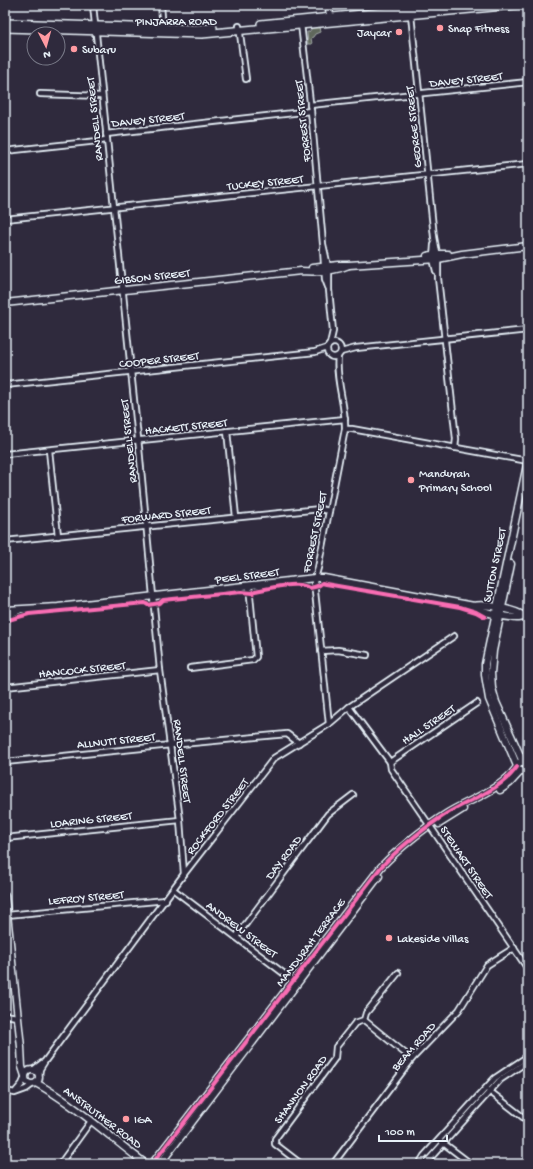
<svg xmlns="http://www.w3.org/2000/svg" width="533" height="1169" font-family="'Gochi Hand',sans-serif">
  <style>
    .green { fill: #61685c; stroke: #a4acaa }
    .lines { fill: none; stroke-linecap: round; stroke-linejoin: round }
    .street-casing { stroke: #e8f1f8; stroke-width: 8 }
    .secondary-casing { stroke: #e8f1f8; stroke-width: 9 }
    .primary-casing { stroke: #e8f1f8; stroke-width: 10 }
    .street { stroke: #2f2a3d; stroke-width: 4.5 }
    .secondary { stroke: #2f2a3d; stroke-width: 6 }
    .primary { stroke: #2f2a3d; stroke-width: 7 }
    .cycleway-casing { stroke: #2f2a3d; stroke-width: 6 }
    .cycleway { stroke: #f96db3; stroke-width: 4 }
    .poi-dot { fill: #ff9aa2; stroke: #2f2a3d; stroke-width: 1.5 }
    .labels { text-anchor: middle; stroke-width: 3.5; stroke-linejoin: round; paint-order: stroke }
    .street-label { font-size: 12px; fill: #e8f1f8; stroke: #2f2a3d }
    .poi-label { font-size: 12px; fill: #e8f1f8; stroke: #2f2a3d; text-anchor: start }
  </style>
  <rect width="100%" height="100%" fill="#2f2a3d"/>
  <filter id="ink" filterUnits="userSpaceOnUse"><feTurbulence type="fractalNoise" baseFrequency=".025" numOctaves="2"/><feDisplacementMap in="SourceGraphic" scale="8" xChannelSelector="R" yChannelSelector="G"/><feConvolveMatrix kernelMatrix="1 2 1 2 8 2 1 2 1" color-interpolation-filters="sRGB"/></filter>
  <g filter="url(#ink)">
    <path class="green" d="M 319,27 L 320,32 L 315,34 L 313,37 L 311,38 L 312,44 L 308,44 L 307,32 L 309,32 L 312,28 Z"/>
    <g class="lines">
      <g class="street-casing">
        <g id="street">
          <path d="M 93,5 L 139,448 L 160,670 L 180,820 L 184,874"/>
          <path d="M 161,5 L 163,29"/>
          <path d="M 411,15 L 434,237 L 438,259 L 438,278 L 456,439 L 455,448"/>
          <path d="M 301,24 L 311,111 L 323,244 L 329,271 L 329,290 L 333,331 L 330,344"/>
          <path d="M 239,26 L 246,79"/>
          <path d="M 40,94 L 102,96"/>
          <path d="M 310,105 L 528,82"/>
          <path d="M 106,134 L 311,111"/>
          <path d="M 5,151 L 107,140"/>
          <path d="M 5,219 L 528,164"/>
          <path d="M 434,245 L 433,259 L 436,271"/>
          <path d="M 323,249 L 325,279 L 328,287"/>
          <circle cx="334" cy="350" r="7"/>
          <path d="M 341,352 L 356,348 L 528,330"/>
          <path d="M 5,385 L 315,352 L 327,348"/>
          <path d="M 345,429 L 352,429 L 528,461"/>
          <path d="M 227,431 L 236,517"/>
          <path d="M 49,450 L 58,536"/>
          <path d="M 5,454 L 345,419"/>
          <path d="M 5,541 L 320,509 L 329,511"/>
          <path d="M 321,651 L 338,650 L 367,655"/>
          <path d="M 190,668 L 253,660 L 256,657 L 249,586"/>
          <path d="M 5,687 L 160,670"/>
          <path d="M 349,707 L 390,762 L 391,769 L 528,969"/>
          <path d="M 329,724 L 314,582 L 318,568 L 345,429 C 346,405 335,381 338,356"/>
          <path d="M 5,762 L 171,745 L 287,734 L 299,743"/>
          <path d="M 390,762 L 477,703"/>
          <path d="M 5,838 L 180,820"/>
          <path d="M 174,890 L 295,982"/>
          <path d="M 7,915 L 166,900"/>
          <path d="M 236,937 L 328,814 L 353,795"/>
          <path d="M 5,1015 L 17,1017"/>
          <path d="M 364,1020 L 412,1059"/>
          <path d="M 33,1070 L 42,1063"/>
          <path d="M 39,1076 L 40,1069 L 45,1061 L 184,874 L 274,758 L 329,724 L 349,707 L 454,636"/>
          <path d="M 488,1090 L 528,1121"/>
          <path d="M 5,1091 L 15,1093 L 26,1089 L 33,1084"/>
          <path d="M 16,1091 L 22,1084 L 25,1077"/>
          <path d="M 442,1142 L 471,1164"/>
          <path d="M 5,1164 L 9,1164"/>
          <path d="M 60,1164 L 91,1121"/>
          <path d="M 301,1164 L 275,1144 L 275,1139 L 335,1058 L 336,1047 L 355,1023 L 364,1020 L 366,1013 L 398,973"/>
          <path d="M 333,1164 L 412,1059 L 459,1010 L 487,965 L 514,948"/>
          <path d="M 419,1164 L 424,1156 L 495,1078 L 528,1056"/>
          <path d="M 425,1164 L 500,1080 L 528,1061"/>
        </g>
      </g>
      <g class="secondary-casing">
        <g id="secondary">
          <path d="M 326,5 L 329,9 L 331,21"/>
          <path d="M 427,256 L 437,254 L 448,254"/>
          <path d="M 312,268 L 339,265 L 349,265 L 438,259 L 462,254 L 528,246"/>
          <path d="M 5,303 L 301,271 C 317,272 334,272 349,265"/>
          <path d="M 511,564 L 493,651 L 491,673 L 492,688 L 496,702 L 523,762"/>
          <path d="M 474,606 C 482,613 506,617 517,618 C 520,618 523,617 526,617"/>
          <path d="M 5,610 L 58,607 L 315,578 L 324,578 L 474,606 C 485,603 515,610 524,616"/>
          <path d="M 5,616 L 19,610"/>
          <circle cx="522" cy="767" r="5"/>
          <path d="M 517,766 L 489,699 L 485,675 L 485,664 L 528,460"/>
          <path d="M 500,790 L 510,783 L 521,771"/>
          <path d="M 439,824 L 463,809"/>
          <path d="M 5,895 L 21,1047 L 22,1067 L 25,1076"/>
          <circle cx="32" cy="1077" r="7"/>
          <path d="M 36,1083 C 76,1105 110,1137 146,1164"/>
          <path d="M 152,1164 L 381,867 C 398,849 424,828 446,814 C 470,799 500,791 517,767"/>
          <path d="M 160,1164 L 379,876"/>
        </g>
      </g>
      <g class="primary-casing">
        <g id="primary">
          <path d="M 5,23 L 195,29 L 213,28"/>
          <path d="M 261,24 L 454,5"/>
          <path d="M 5,28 L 202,34 L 514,5"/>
        </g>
      </g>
      <use href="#street" class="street"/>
      <use href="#secondary" class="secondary"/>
      <use href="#primary" class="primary"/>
      <g class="cycleway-casing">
        <g id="cycleway">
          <path d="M 5,621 L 29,614 L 145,603 L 148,605 L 160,603 L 163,600 L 241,592 L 253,593 L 255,591 C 268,589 298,580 309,588 C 315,587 318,587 322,583 L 326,584 L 460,607 L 476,612 L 485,617"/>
          <path d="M 152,1164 L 381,867 C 398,849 424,828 446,814 C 470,799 500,791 517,767"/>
        </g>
      </g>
      <use href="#cycleway" class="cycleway"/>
    </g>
  </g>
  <g class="poi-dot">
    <circle cx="440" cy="28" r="4"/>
    <circle cx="399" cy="32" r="4"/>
    <circle cx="74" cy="49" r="4"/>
    <circle cx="411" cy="480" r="4"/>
    <circle cx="389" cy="938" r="4"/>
    <circle cx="126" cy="1119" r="4"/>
  </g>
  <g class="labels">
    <g class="street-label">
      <text x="176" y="25">PINJARRA ROAD</text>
      <text transform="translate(466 79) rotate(-6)" y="4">DAVEY STREET</text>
      <text transform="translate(94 119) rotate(-96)" y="4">RANDELL STREET</text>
      <text transform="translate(148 119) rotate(-6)" y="4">DAVEY STREET</text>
      <text transform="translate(302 121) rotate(-96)" y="4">FORREST STREET</text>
      <text transform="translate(413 127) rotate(-96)" y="4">GEORGE STREET</text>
      <text transform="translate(265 182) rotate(-6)" y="4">TUCKEY STREET</text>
      <text transform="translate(152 276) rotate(-6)" y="4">GIBSON STREET</text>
      <text transform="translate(159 359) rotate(-6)" y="4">COOPER STREET</text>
      <text transform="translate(186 426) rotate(-6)" y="4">HACKETT STREET</text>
      <text transform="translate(128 441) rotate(-96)" y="4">RANDELL STREET</text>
      <text transform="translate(166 514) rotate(-6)" y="4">FORWARD STREET</text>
      <text transform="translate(314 532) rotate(-78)" y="4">FORREST STREET</text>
      <text transform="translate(494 565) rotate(-78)" y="4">SUTTON STREET</text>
      <text transform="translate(247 575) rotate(-7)" y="4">PEEL STREET</text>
      <text transform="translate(82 669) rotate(-6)" y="4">HANCOCK STREET</text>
      <text transform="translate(428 724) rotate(-34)" y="4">HALL STREET</text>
      <text transform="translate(116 740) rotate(-6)" y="4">ALLNUTT STREET</text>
      <text transform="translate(183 761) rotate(83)" y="4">RANDELL STREET</text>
      <text transform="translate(217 816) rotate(-52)" y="4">ROCKFORD STREET</text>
      <text transform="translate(91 819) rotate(-6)" y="4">LOARING STREET</text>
      <text transform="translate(283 857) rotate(-53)" y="4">DAY ROAD</text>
      <text transform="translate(467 862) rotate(56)" y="4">STEWART STREET</text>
      <text transform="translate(86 897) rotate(-5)" y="4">LEFROY STREET</text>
      <text transform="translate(242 929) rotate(37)" y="4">ANDREW STREET</text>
      <text transform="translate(310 942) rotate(-53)" y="4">MANDURAH TERRACE</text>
      <text transform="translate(413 1046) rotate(-49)" y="4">BEAM ROAD</text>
      <text transform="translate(300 1089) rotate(-54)" y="4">SHANNON ROAD</text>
      <text transform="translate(103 1117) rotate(37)" y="4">ANSTRUTHER ROAD</text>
    </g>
    <g class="poi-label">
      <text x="448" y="32">Snap Fitness</text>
      <text x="391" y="36" text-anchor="end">Jaycar</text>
      <text x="82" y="53">Subaru</text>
      <text x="419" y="477">Mandurah<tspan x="419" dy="14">Primary School</tspan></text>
      <text x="397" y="942">Lakeside Villas</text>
      <text x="134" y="1123">IGA</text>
    </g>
  </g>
  <rect width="533" height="1169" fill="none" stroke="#2f2a3d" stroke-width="20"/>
  <rect x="10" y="10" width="513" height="1149" fill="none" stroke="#e8f1f8" stroke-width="1.5" filter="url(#ink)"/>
  <g transform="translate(46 46) rotate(174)"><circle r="19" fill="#2f2a3d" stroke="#797a88"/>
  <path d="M0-3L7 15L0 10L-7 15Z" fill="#ff9aa2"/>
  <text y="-6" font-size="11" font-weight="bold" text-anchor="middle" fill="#e8f1f8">N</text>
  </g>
  <path d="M379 1135v6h68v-6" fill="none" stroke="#e8f1f8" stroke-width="2"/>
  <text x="385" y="1135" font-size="12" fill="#e8f1f8" stroke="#2f2a3d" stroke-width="3" paint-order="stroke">100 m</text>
</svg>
